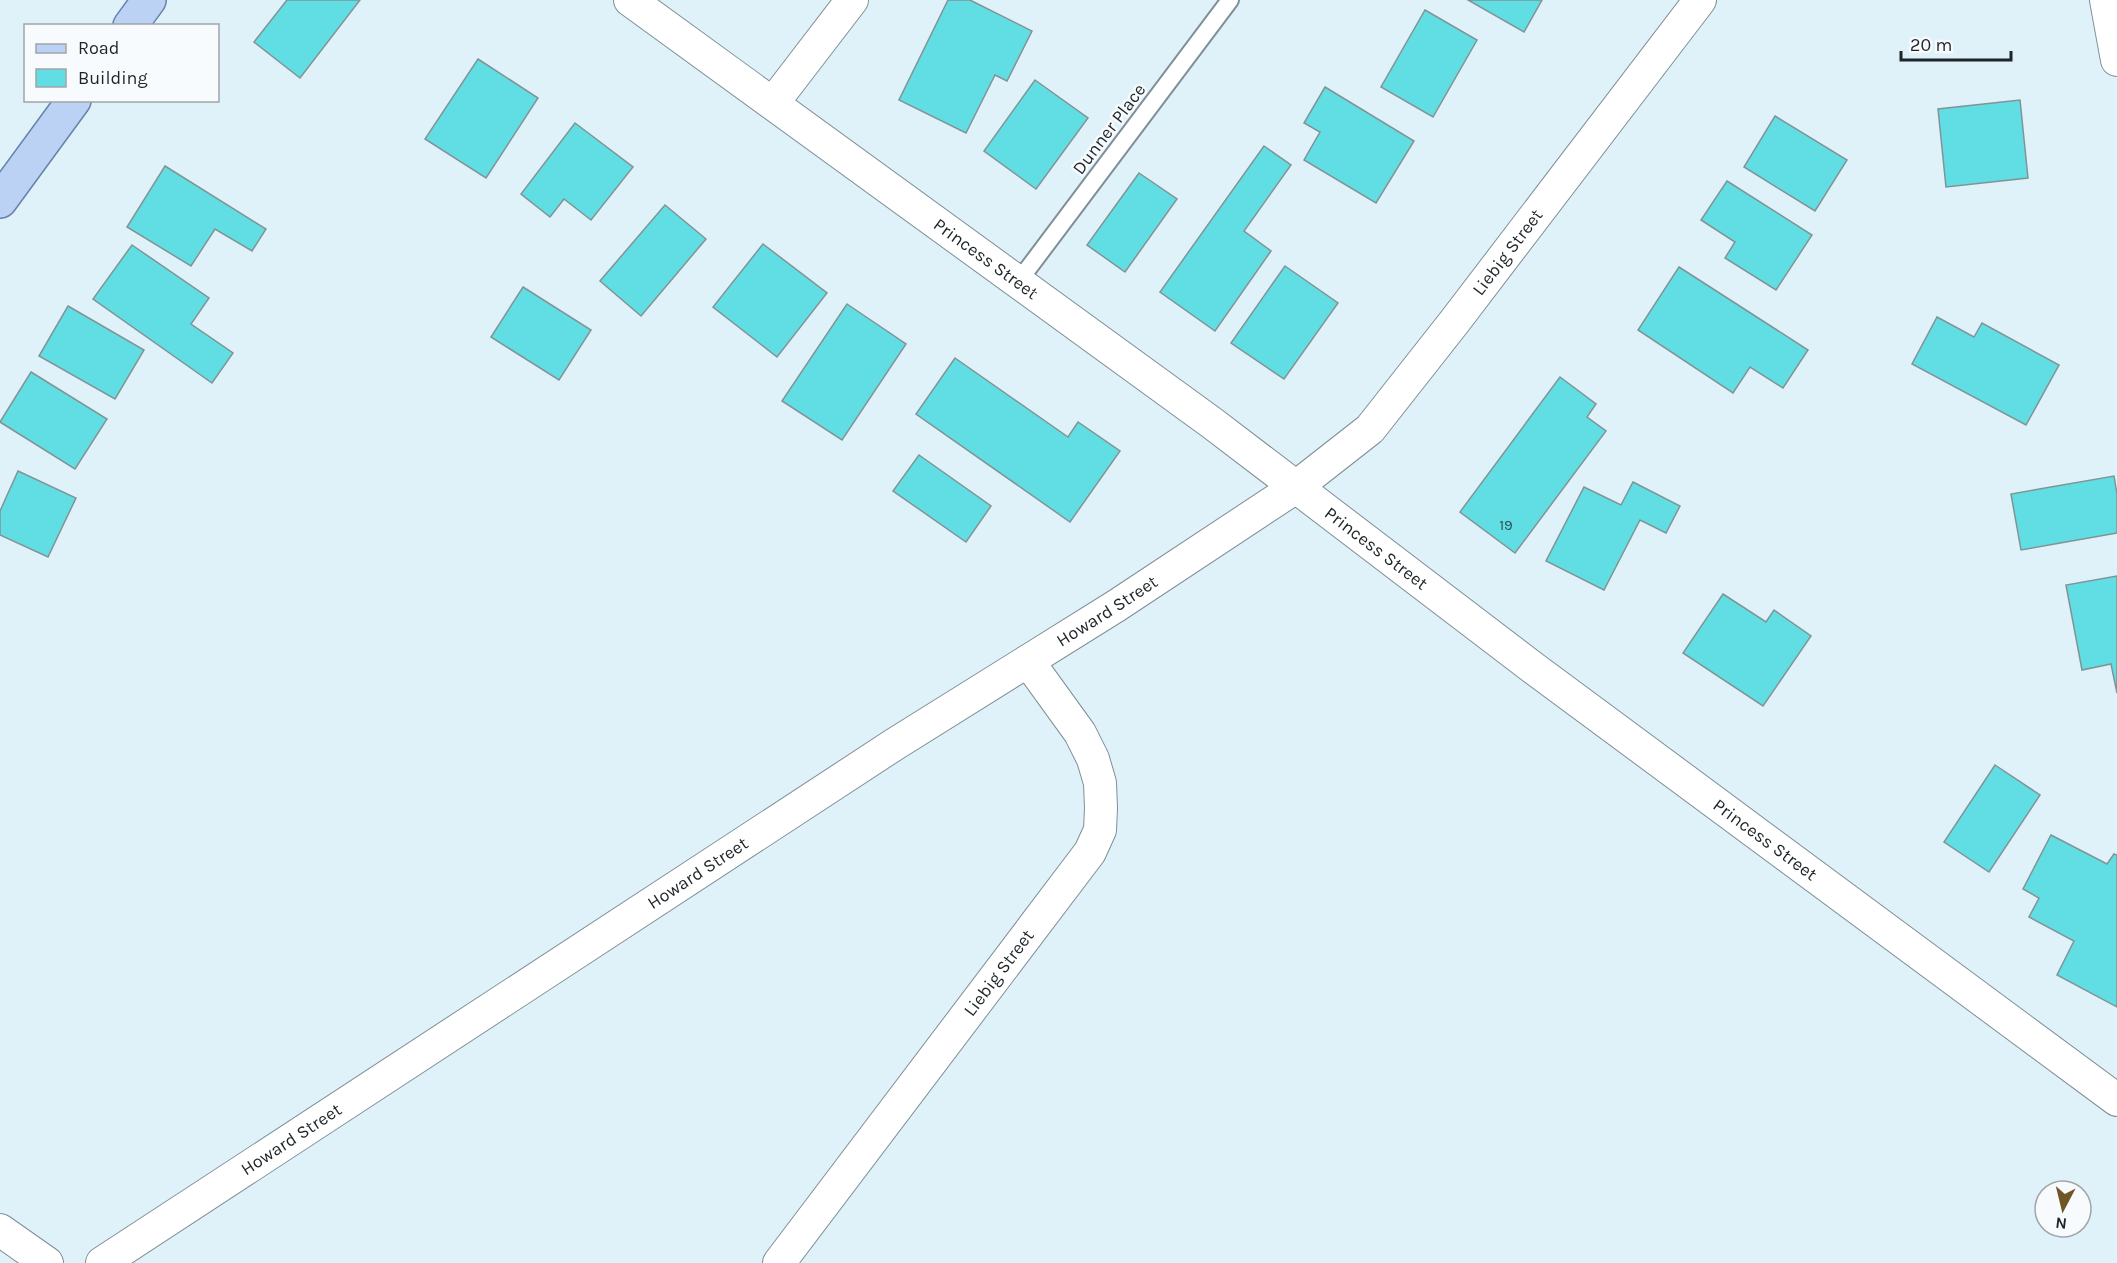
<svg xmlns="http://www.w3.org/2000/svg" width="2117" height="1263" font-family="Karla,sans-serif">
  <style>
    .building { fill: #61dee4; stroke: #819495; stroke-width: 1.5 }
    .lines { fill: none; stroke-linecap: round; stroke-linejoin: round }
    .service-casing { stroke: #7f8f97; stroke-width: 20 }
    .minor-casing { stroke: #7f8f97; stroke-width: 34 }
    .primary-casing { stroke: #6682a9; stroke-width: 36 }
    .service { stroke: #fff; stroke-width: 16 }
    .minor { stroke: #fff; stroke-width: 32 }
    .primary { stroke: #bbd2f5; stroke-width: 33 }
    .labels { text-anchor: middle; stroke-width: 5; stroke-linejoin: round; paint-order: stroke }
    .number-label { font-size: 15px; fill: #2f5256 }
    .street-label { font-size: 18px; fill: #1e2427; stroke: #f8fbfd }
  </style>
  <rect width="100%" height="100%" fill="#dff1f9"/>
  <g class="building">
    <path d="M 287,0 L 360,0 L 300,78 L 254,42 Z"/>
    <path d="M 948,0 L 970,0 L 1032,31 L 1007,81 L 995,75 L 966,133 L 899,100 Z"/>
    <path d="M 1468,0 L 1542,0 L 1524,32 Z"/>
    <path d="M 1425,10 L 1477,40 L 1433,117 L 1381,87 Z"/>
    <path d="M 478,59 L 538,98 L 486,178 L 425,139 Z"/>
    <path d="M 1035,80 L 1088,118 L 1036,189 L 984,151 Z"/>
    <path d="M 1325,87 L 1414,141 L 1376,203 L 1304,160 L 1320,132 L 1304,123 Z"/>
    <path d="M 2020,100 L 2028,178 L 1946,187 L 1938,109 Z"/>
    <path d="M 1775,116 L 1847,160 L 1815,211 L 1744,167 Z"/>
    <path d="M 575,123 L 633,167 L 591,220 L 564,199 L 550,217 L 521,194 Z"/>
    <path d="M 1264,146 L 1291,165 L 1244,231 L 1271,251 L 1215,331 L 1160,292 Z"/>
    <path d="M 165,166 L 266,229 L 252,251 L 215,229 L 191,266 L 127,227 Z"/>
    <path d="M 1139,173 L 1177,199 L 1125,272 L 1087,245 Z"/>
    <path d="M 1727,181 L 1812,235 L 1776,290 L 1725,258 L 1735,242 L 1701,220 Z"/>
    <path d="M 665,205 L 706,239 L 641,316 L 600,281 Z"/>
    <path d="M 763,244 L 827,293 L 777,357 L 713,307 Z"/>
    <path d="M 132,245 L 209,298 L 191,324 L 233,353 L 212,383 L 93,299 Z"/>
    <path d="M 1285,266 L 1338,303 L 1284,379 L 1231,343 Z"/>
    <path d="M 1679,267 L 1808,350 L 1783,388 L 1750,367 L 1733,393 L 1638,330 Z"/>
    <path d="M 523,287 L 591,330 L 559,380 L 491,337 Z"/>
    <path d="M 847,304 L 906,344 L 842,440 L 782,401 Z"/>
    <path d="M 68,306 L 144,350 L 115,399 L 39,356 Z"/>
    <path d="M 1937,317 L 1974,337 L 1982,323 L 2059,365 L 2026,425 L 1912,364 Z"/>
    <path d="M 955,358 L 1068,437 L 1078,422 L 1120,451 L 1070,522 L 916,414 Z"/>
    <path d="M 31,372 L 107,419 L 75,469 L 0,422 Z"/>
    <path d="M 1560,377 L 1596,404 L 1587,417 L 1606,431 L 1515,553 L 1460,512 Z"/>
    <path d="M 919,455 L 991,506 L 966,542 L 893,491 Z"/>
    <path d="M 18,471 L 76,498 L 48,557 L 0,535 L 0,511 Z"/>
    <path d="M 2114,476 L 2117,494 L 2117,533 L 2021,550 L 2011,494 Z"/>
    <path d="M 1633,482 L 1680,506 L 1666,533 L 1640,520 L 1604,590 L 1546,561 L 1584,487 L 1621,505 Z"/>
    <path d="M 2117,576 L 2117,693 L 2111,664 L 2082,670 L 2066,585 Z"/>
    <path d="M 1723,594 L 1766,622 L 1774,610 L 1811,636 L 1763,706 L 1683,653 Z"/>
    <path d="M 1995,765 L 2040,795 L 1989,872 L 1944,842 Z"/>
    <path d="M 2051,835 L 2107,864 L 2114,854 L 2117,855 L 2117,1007 L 2057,975 L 2074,941 L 2029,917 L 2039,898 L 2023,889 Z"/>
  </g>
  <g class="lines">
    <g class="service-casing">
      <path id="service" d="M 1018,282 L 1230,0"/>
    </g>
    <g class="minor-casing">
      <g id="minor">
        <path id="s1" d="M 630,0 L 1212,423 L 1532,667 L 2117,1100"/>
        <path d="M 2106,0 L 2117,60"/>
        <path d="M 773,103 L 852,0"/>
        <path d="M 0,1230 L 47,1263"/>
        <path id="s2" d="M 102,1263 L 895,744 L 1116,606 L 1296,487 L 1370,429 L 1455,321 L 1700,0"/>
        <path id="s3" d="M 779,1263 L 1090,852 L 1100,830 L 1101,808 L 1100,783 L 1093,759 L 1080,733 L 1028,661"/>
      </g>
    </g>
    <g class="primary-casing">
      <g id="primary">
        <path d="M 130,26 L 149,0"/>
        <path d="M 0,201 L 74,100"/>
      </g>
    </g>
    <use href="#service" class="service"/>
    <use href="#minor" class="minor"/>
    <use href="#primary" class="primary"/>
  </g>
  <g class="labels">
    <g class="number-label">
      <text x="1506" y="530">19</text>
    </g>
    <g class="street-label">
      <text transform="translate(1109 129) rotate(-53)" y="6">Dunner Place</text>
      <text dy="6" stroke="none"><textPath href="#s2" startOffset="1742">Liebig Street</textPath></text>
      <text dy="6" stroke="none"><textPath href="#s1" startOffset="440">Princess Street</textPath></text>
      <text dy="6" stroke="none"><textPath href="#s1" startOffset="926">Princess Street</textPath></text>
      <text dy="6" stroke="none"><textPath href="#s2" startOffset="1198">Howard Street</textPath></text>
      <text dy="6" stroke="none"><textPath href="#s1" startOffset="1412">Princess Street</textPath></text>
      <text dy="6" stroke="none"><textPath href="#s2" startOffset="712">Howard Street</textPath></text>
      <text dy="6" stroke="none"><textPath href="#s3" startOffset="364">Liebig Street</textPath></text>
      <text dy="6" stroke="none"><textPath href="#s2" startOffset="226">Howard Street</textPath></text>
    </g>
  </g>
  <rect x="24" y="24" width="195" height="78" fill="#f8fbfd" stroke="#a1a5a7" stroke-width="1.5"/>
  <rect x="36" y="44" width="30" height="9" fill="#bbd2f5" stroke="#a1a5a7" stroke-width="1.5"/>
  <text x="78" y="54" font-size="18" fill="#1e2427">Road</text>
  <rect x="36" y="69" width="30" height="18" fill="#61dee4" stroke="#a1a5a7" stroke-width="1.5"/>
  <text x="78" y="84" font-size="18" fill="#1e2427">Building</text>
  <g transform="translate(2063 1209) rotate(187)"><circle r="28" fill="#f8fbfd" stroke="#a1a5a7" stroke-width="1.5"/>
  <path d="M0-4.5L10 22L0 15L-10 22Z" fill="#705627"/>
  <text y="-9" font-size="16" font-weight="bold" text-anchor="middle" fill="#1e2427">N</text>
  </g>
  <path d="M1901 51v9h110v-9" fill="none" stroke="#1e2427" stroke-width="3"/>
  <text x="1910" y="51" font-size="18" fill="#1e2427" stroke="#f8fbfd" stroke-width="4.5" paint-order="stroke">20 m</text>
</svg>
